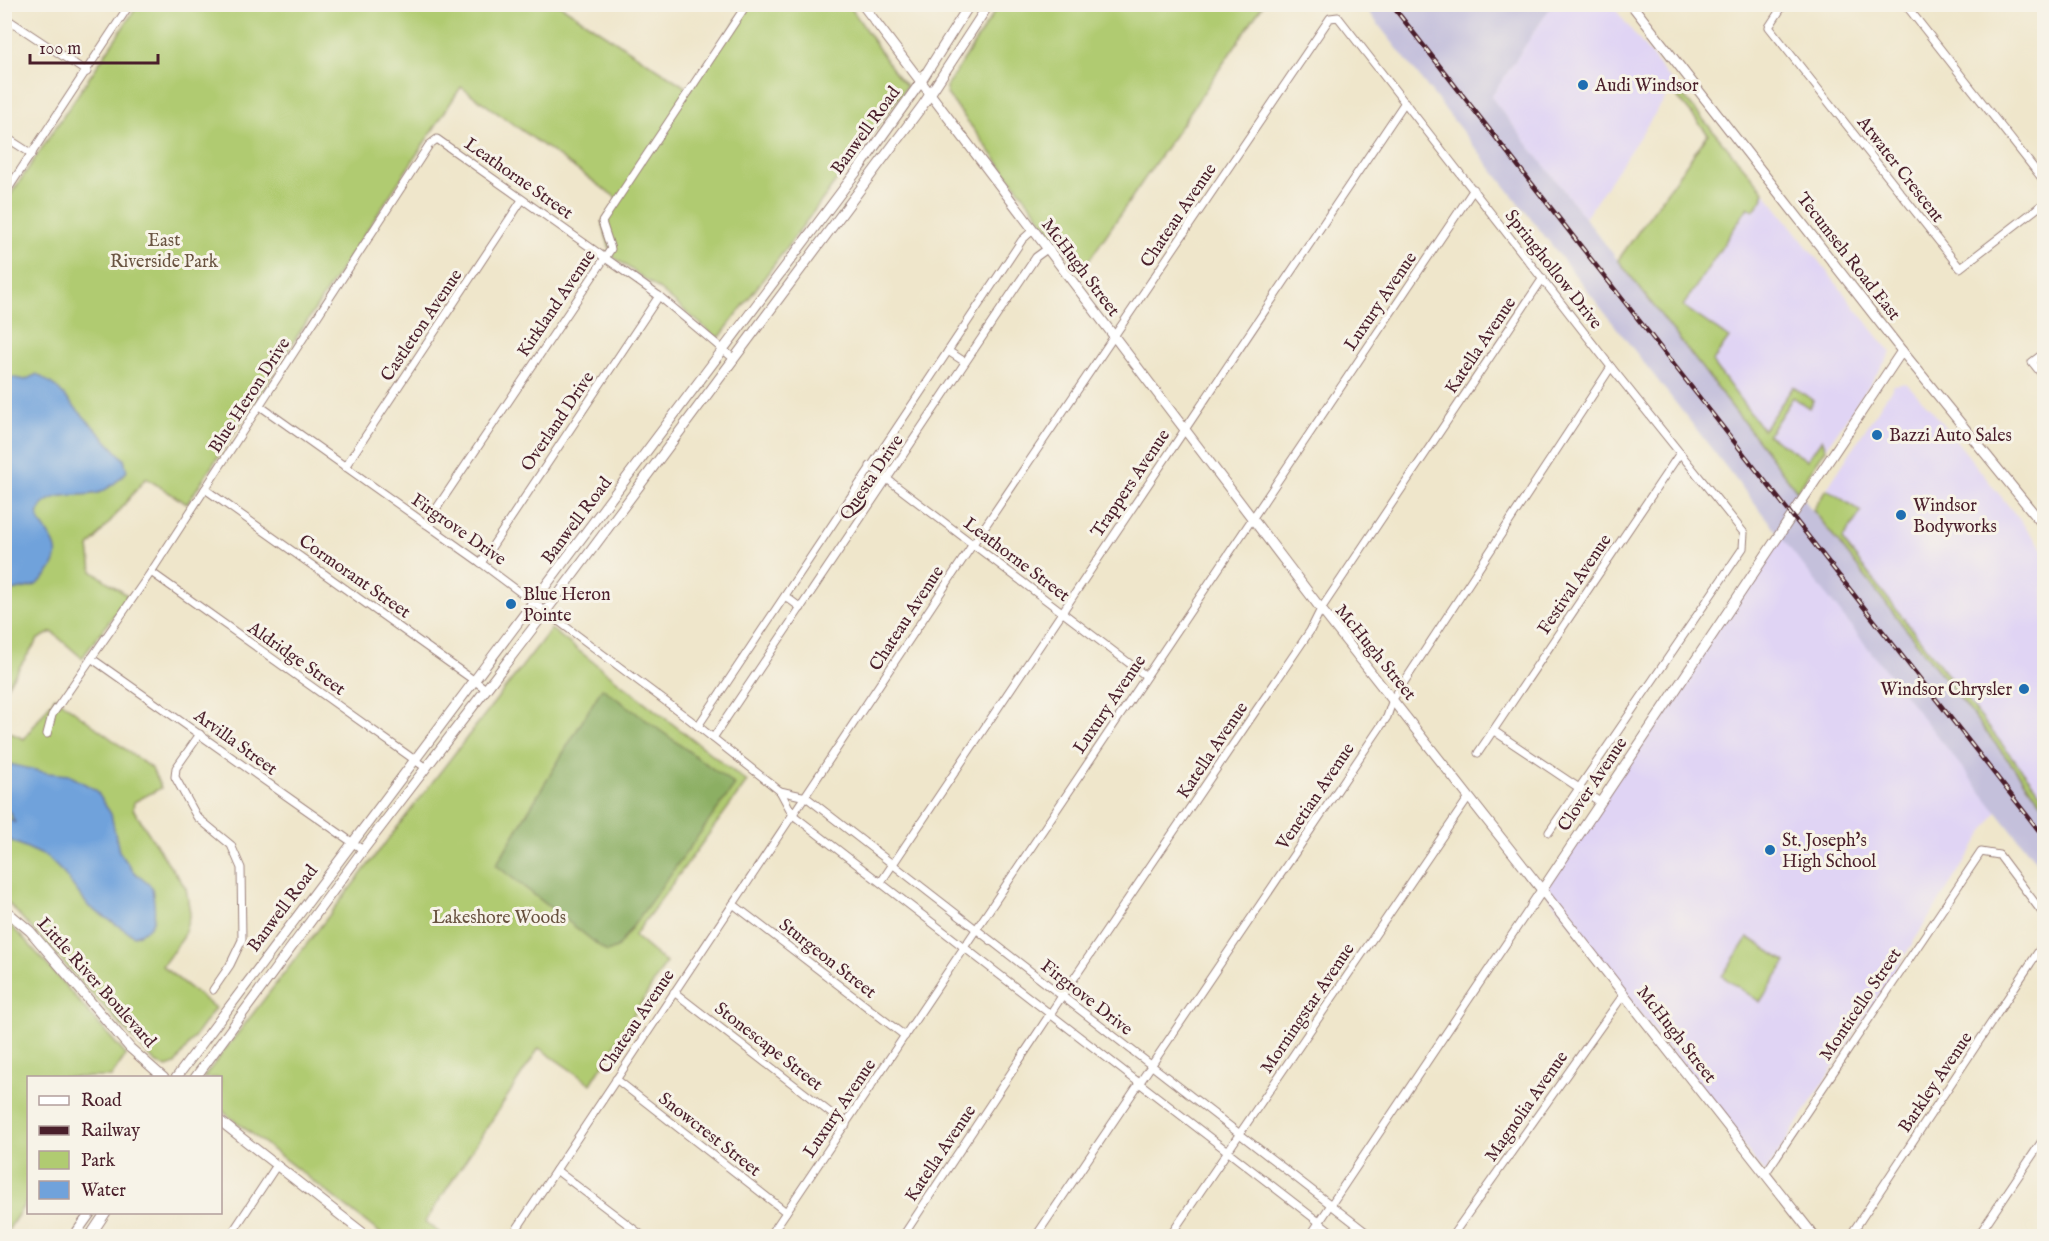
<svg xmlns="http://www.w3.org/2000/svg" width="2049" height="1241" font-family="'IM FELL English',serif">
  <style>
    .built { fill: #e0d4f4 }
    .industrial { fill: #c4c0db }
    .green { fill: #b0cb71; stroke: #7d754e; stroke-width: 1.5 }
    .forest { fill: #8caf63; stroke: #6b6747; stroke-width: 1.5 }
    .water { fill: #70a2db; stroke: #5d6083; stroke-width: 1.5 }
    .lines { fill: none; stroke-linecap: round; stroke-linejoin: round }
    .street-casing { stroke: #9c827b; stroke-width: 9 }
    .secondary-casing { stroke: #9c827b; stroke-width: 11 }
    .street { stroke: #fff; stroke-width: 7 }
    .secondary { stroke: #fff; stroke-width: 9 }
    .rail-casing { stroke: #4a1f2b; stroke-width: 4.5 }
    .rail { stroke: #f7f3e8; stroke-width: 2; stroke-dasharray: 7; stroke-linecap: butt }
    .poi-dot { fill: #1f6fb2; stroke: #f7f3e8; stroke-width: 2 }
    .labels { text-anchor: middle; stroke-width: 6; stroke-linejoin: round; paint-order: stroke }
    .poi-label { font-size: 18px; fill: #4a1f2b; stroke: #f7f3e8; text-anchor: start }
    .street-label { font-size: 18px; fill: #4a1f2b; stroke: #f7f3e8 }
    .park-label { font-size: 18px; fill: #695340; stroke: #f7f3e8 }
  </style>
  <rect width="100%" height="100%" fill="#f7f3e8"/>
  <filter id="ink" filterUnits="userSpaceOnUse"><feTurbulence type="fractalNoise" baseFrequency=".0167" numOctaves="2"/><feDisplacementMap in="SourceGraphic" scale="12" xChannelSelector="R" yChannelSelector="G"/><feConvolveMatrix kernelMatrix="1 2 1 2 8 2 1 2 1" color-interpolation-filters="sRGB"/></filter>
  <filter id="wash" filterUnits="userSpaceOnUse"><feTurbulence type="fractalNoise" baseFrequency=".008" numOctaves="4" result="noise"/><feDisplacementMap in="SourceGraphic" scale="24" xChannelSelector="R" yChannelSelector="G"/><feGaussianBlur stdDeviation="1.35" result="paint"/><feColorMatrix in="noise" values="0 0 0 0 0 0 0 0 0 0 0 0 0 0 0 0 0 1.4 0 .05"/><feComposite in="paint" operator="in"/></filter>
  <g filter="url(#wash)">
    <rect width="100%" height="100%" fill="#efe6cb"/>
    <g class="built">
      <path d="M 1552,5 L 1612,5 L 1674,85 L 1585,218 L 1491,97 Z"/>
      <path d="M 1761,188 L 1891,353 L 1797,491 L 1668,324 Z"/>
      <path d="M 1906,383 L 1929,407 L 2044,550 L 2044,805 L 1813,510 L 1894,385 Z"/>
      <path d="M 1780,534 L 1997,811 L 1765,1174 L 1543,889 Z"/>
    </g>
    <path class="industrial" d="M 1363,5 L 1552,5 L 1491,97 L 1797,491 L 2044,805 L 2044,872 Z"/>
    <g class="green">
      <path d="M 138,5 L 560,5 L 690,90 L 747,5 L 849,5 L 898,77 L 907,86 L 720,337 L 715,336 L 660,290 L 608,253 L 610,249 L 602,222 L 618,199 L 461,87 L 187,504 L 146,478 L 89,547 L 92,571 L 128,596 L 82,658 L 52,632 L 38,639 L 5,689 L 5,203 Z"/>
      <path d="M 999,5 L 1263,5 L 1081,272 L 947,94 L 946,87 Z"/>
      <path d="M 1674,85 L 1764,191 L 1762,200 L 1753,211 L 1748,207 L 1683,306 L 1729,338 L 1712,362 L 1763,430 L 1793,387 L 1814,401 L 1809,408 L 1793,397 L 1768,435 L 1807,460 L 1822,439 L 1826,449 L 1797,491 L 1618,260 L 1708,134 L 1671,89 Z"/>
      <path d="M 1827,489 L 1861,512 L 1842,540 L 2044,798 L 2044,806 L 1813,510 Z"/>
      <path d="M 551,629 L 747,782 L 634,936 L 666,963 L 591,1084 L 539,1048 L 425,1222 L 444,1236 L 384,1236 L 221,1110 L 220,1078 L 203,1078 Z"/>
      <path d="M 55,697 L 152,769 L 161,788 L 134,802 L 133,809 L 164,857 L 186,888 L 190,914 L 183,938 L 162,966 L 215,1008 L 175,1064 L 167,1067 L 157,1064 L 10,905 L 5,901 L 4,730 L 24,739 Z"/>
      <path d="M 5,920 L 28,943 L 126,1055 L 111,1077 L 28,1078 L 28,1199 L 5,1235 Z"/>
      <path d="M 1748,937 L 1786,962 L 1760,1002 L 1722,976 Z"/>
    </g>
    <path class="forest" d="M 602,688 L 735,785 L 617,948 L 607,952 L 496,865 Z"/>
    <g class="water">
      <path d="M 37,374 L 55,386 L 104,438 L 124,459 L 127,471 C 121,479 107,490 98,493 C 81,498 53,490 41,507 C 27,527 74,540 49,572 C 46,577 40,582 36,585 C 26,589 14,590 5,593 L 5,376 L 25,380 Z"/>
      <path d="M 5,763 L 48,773 L 69,775 L 96,790 L 111,814 L 119,851 L 133,871 L 152,887 C 155,911 161,927 134,936 L 89,907 L 64,874 L 47,857 L 5,838 L 5,816 L 15,823 L 10,813 L 5,808 Z"/>
    </g>
  </g>
  <g filter="url(#ink)">
    <g class="lines">
      <g class="street-casing">
        <g id="street">
          <path d="M 1784,4 L 1769,27 L 1960,268 L 2044,203"/>
          <path d="M 1905,4 L 2044,181"/>
          <path d="M 4,17 L 87,72"/>
          <path d="M 4,136 L 32,154"/>
          <path d="M 4,195 L 130,4"/>
          <path d="M 948,351 L 965,362"/>
          <path d="M 2044,353 L 2032,362 L 2044,377"/>
          <path d="M 260,406 L 481,563 L 689,719 L 780,791 L 793,815 L 1337,1236"/>
          <path d="M 870,466 L 1146,676"/>
          <path d="M 345,467 L 522,200"/>
          <path d="M 205,489 L 486,689"/>
          <path d="M 426,524 L 611,249 L 602,222 L 747,4"/>
          <path d="M 481,563 L 659,296"/>
          <path d="M 151,572 L 426,768"/>
          <path d="M 785,596 L 801,608"/>
          <path d="M 91,658 L 363,850"/>
          <path d="M 698,726 L 1022,240 L 1033,230"/>
          <path d="M 1494,731 L 1600,802"/>
          <path d="M 47,734 L 52,715 L 151,572 L 429,145 L 437,139 L 659,296 L 733,358"/>
          <path d="M 200,734 L 176,768 L 175,777 L 197,817 L 231,845 L 241,868 L 242,940 L 230,965 L 213,990"/>
          <path d="M 713,738 L 1036,257 L 1047,249"/>
          <path d="M 1478,753 L 1680,453"/>
          <path d="M 780,791 L 806,797 L 1371,1236"/>
          <path d="M 881,882 L 1405,102"/>
          <path d="M 733,904 L 905,1036"/>
          <path d="M 674,992 L 846,1125"/>
          <path d="M 616,1079 L 786,1212"/>
          <path d="M 556,1170 L 643,1236"/>
          <path d="M 1765,1174 L 1981,852 L 1999,855 L 2044,915"/>
          <path d="M 230,1236 L 277,1165"/>
          <path d="M 512,1236 L 973,544 L 1330,18 L 1338,17 L 1611,367 L 1744,533 L 1743,548 L 1549,832"/>
          <path d="M 770,1236 L 1474,189"/>
          <path d="M 903,1236 L 1062,996 L 1310,631 L 1321,609 L 1543,278"/>
          <path d="M 1036,1236 L 1387,717 L 1393,699 L 1611,367"/>
          <path d="M 1170,1236 L 1469,797"/>
          <path d="M 1310,1236 L 1532,905"/>
          <path d="M 1452,1236 L 1624,994"/>
          <path d="M 1850,1236 L 2044,943"/>
          <path d="M 1978,1236 L 2044,1138"/>
        </g>
      </g>
      <g class="secondary-casing">
        <g id="secondary">
          <path d="M 862,4 L 1321,609 L 1814,1236"/>
          <path d="M 1631,4 L 1902,351 L 2044,526"/>
          <path d="M 1532,905 L 1902,351"/>
          <path d="M 4,909 L 30,931 L 130,1048 L 164,1078"/>
          <path d="M 176,1078 L 860,167 L 920,83 L 970,4"/>
          <path d="M 195,1078 L 363,850 L 546,611 L 923,105 L 989,4"/>
          <path d="M 220,1121 L 367,1236"/>
          <path d="M 74,1236 L 91,1212"/>
          <path d="M 90,1236 L 106,1212"/>
        </g>
      </g>
      <use href="#street" class="street"/>
      <use href="#secondary" class="secondary"/>
      <g class="rail-casing">
        <path id="rail" d="M 1391,4 L 2044,837"/>
      </g>
      <use href="#rail" class="rail"/>
    </g>
  </g>
  <g class="poi-dot">
    <circle cx="1583" cy="85" r="6"/>
    <circle cx="1877" cy="435" r="6"/>
    <circle cx="1901" cy="515" r="6"/>
    <circle cx="511" cy="604" r="6"/>
    <circle cx="2024" cy="689" r="6"/>
    <circle cx="1770" cy="850" r="6"/>
  </g>
  <g class="labels">
    <g class="poi-label">
      <text x="1595" y="91">Audi Windsor</text>
      <text x="1889" y="441">Bazzi Auto Sales</text>
      <text x="1913" y="511">Windsor<tspan x="1913" dy="21">Bodyworks</tspan></text>
      <text x="523" y="600">Blue Heron<tspan x="523" dy="21">Pointe</tspan></text>
      <text x="2012" y="695" text-anchor="end">Windsor Chrysler</text>
      <text x="1782" y="846">St. Joseph's<tspan x="1782" dy="21">High School</tspan></text>
    </g>
    <g class="street-label">
      <text transform="translate(865 130) rotate(-54)" y="6">Banwell Road</text>
      <text transform="translate(1901 169) rotate(52)" y="6">Atwater Crescent</text>
      <text transform="translate(519 178) rotate(35)" y="6">Leathorne Street</text>
      <text transform="translate(1178 215) rotate(-56)" y="6">Chateau Avenue</text>
      <text transform="translate(1849 256) rotate(52)" y="6">Tecumseh Road East</text>
      <text transform="translate(1081 267) rotate(53)" y="6">McHugh Street</text>
      <text transform="translate(1554 269) rotate(52)" y="6">Springhollow Drive</text>
      <text transform="translate(1380 301) rotate(-56)" y="6">Luxury Avenue</text>
      <text transform="translate(556 303) rotate(-56)" y="6">Kirkland Avenue</text>
      <text transform="translate(421 325) rotate(-56)" y="6">Castleton Avenue</text>
      <text transform="translate(1480 345) rotate(-56)" y="6">Katella Avenue</text>
      <text transform="translate(249 395) rotate(-57)" y="6">Blue Heron Drive</text>
      <text transform="translate(557 421) rotate(-56)" y="6">Overland Drive</text>
      <text transform="translate(871 477) rotate(-56)" y="6">Questa Drive</text>
      <text transform="translate(1130 483) rotate(-56)" y="6">Trappers Avenue</text>
      <text transform="translate(576 520) rotate(-53)" y="6">Banwell Road</text>
      <text transform="translate(459 529) rotate(35)" y="6">Firgrove Drive</text>
      <text transform="translate(1017 559) rotate(37)" y="6">Leathorne Street</text>
      <text transform="translate(355 576) rotate(35)" y="6">Cormorant Street</text>
      <text transform="translate(1574 584) rotate(-56)" y="6">Festival Avenue</text>
      <text transform="translate(906 618) rotate(-57)" y="6">Chateau Avenue</text>
      <text transform="translate(1376 652) rotate(51)" y="6">McHugh Street</text>
      <text transform="translate(297 658) rotate(35)" y="6">Aldridge Street</text>
      <text transform="translate(1109 704) rotate(-56)" y="6">Luxury Avenue</text>
      <text transform="translate(236 742) rotate(36)" y="6">Arvilla Street</text>
      <text transform="translate(1212 750) rotate(-56)" y="6">Katella Avenue</text>
      <text transform="translate(1592 784) rotate(-56)" y="6">Clover Avenue</text>
      <text transform="translate(1315 796) rotate(-56)" y="6">Venetian Avenue</text>
      <text transform="translate(282 908) rotate(-53)" y="6">Banwell Road</text>
      <text transform="translate(828 958) rotate(38)" y="6">Sturgeon Street</text>
      <text transform="translate(97 982) rotate(48)" y="6">Little River Boulevard</text>
      <text transform="translate(1087 997) rotate(38)" y="6">Firgrove Drive</text>
      <text transform="translate(1860 1004) rotate(-56)" y="6">Monticello Street</text>
      <text transform="translate(1307 1008) rotate(-56)" y="6">Morningstar Avenue</text>
      <text transform="translate(636 1021) rotate(-56)" y="6">Chateau Avenue</text>
      <text transform="translate(1677 1034) rotate(52)" y="6">McHugh Street</text>
      <text transform="translate(769 1046) rotate(38)" y="6">Stonescape Street</text>
      <text transform="translate(1935 1082) rotate(-56)" y="6">Barkley Avenue</text>
      <text transform="translate(1526 1106) rotate(-55)" y="6">Magnolia Avenue</text>
      <text transform="translate(839 1108) rotate(-56)" y="6">Luxury Avenue</text>
      <text transform="translate(710 1134) rotate(38)" y="6">Snowcrest Street</text>
      <text transform="translate(940 1153) rotate(-56)" y="6">Katella Avenue</text>
    </g>
    <g class="park-label">
      <text x="164" y="246">East<tspan x="164" dy="21">Riverside Park</tspan></text>
      <text x="499" y="923">Lakeshore Woods</text>
    </g>
  </g>
  <rect width="2049" height="1241" fill="none" stroke="#f7f3e8" stroke-width="24"/>
  <rect x="27" y="1076" width="195" height="138" fill="#f7f3e8" stroke="#b29e9c" stroke-width="1.5"/>
  <rect x="39" y="1096" width="30" height="9" fill="#ffffff" stroke="#b29e9c" stroke-width="1.5"/>
  <text x="81" y="1106" font-size="18" fill="#4a1f2b">Road</text>
  <rect x="39" y="1126" width="30" height="9" fill="#4a1f2b" stroke="#b29e9c" stroke-width="1.5"/>
  <text x="81" y="1136" font-size="18" fill="#4a1f2b">Railway</text>
  <rect x="39" y="1151" width="30" height="18" fill="#b0cb71" stroke="#b29e9c" stroke-width="1.5"/>
  <text x="81" y="1166" font-size="18" fill="#4a1f2b">Park</text>
  <rect x="39" y="1181" width="30" height="18" fill="#70a2db" stroke="#b29e9c" stroke-width="1.5"/>
  <text x="81" y="1196" font-size="18" fill="#4a1f2b">Water</text>
  <path d="M30 54v9h128v-9" fill="none" stroke="#4a1f2b" stroke-width="3"/>
  <text x="39" y="54" font-size="18" fill="#4a1f2b" stroke="#f7f3e8" stroke-width="4.5" paint-order="stroke">100 m</text>
</svg>
